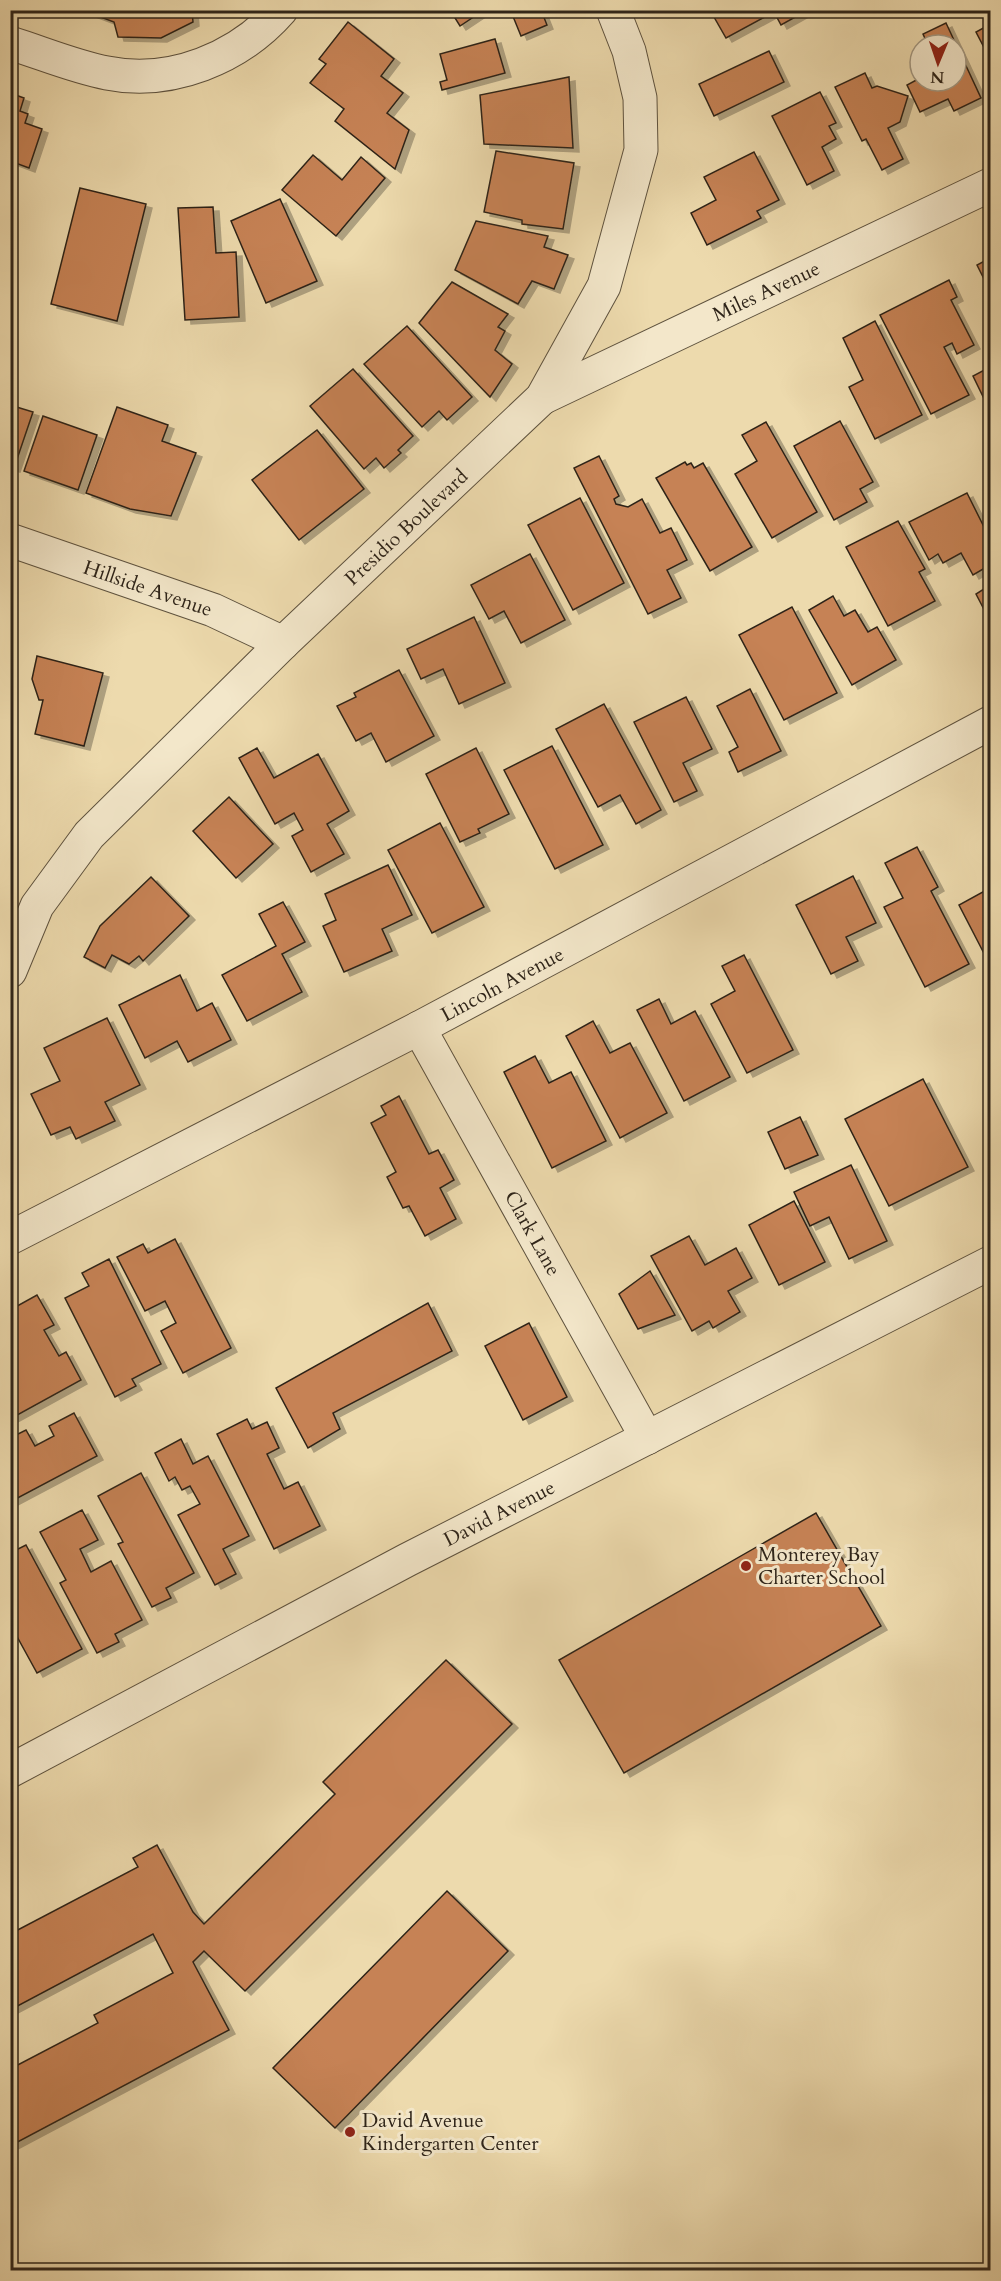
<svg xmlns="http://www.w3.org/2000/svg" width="1001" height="2281" font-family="Cardo,serif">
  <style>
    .building { fill: #c68254; stroke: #2e2419; stroke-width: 1.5; filter: url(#shadow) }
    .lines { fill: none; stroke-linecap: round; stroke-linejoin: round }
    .street-casing { stroke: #5e523e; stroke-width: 35 }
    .street { stroke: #f3e7ca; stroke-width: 33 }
    .poi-dot { fill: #8f2418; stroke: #f3e7ca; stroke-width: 2 }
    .labels { text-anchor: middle; stroke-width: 6; stroke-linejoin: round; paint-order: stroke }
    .street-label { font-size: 20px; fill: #2e2419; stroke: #f3e7ca }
    .poi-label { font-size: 20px; fill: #2e2419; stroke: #f3e7ca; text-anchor: start }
  </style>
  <defs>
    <filter id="shadow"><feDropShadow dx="6" dy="4" stdDeviation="0" flood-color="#0004"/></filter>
  </defs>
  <rect width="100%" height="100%" fill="#eddaad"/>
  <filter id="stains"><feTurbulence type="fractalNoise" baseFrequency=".00333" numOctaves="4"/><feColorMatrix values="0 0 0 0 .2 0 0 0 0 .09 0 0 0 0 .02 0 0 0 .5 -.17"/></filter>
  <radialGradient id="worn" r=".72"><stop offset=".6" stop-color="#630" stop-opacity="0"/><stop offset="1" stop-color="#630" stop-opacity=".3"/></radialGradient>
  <g class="building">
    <path d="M 82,10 L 192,10 L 193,22 L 161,38 L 118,37 L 114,22 Z"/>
    <path d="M 450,10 L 484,10 L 460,26 Z"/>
    <path d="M 521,10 L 541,10 L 547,25 L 521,36 L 512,14 Z"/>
    <path d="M 710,10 L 808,10 L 781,25 L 774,12 L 726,38 Z"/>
    <path d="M 981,10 L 990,10 L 990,59 L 976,32 L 989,25 Z"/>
    <path d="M 348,22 L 394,59 L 381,76 L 403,93 L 387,113 L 409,130 L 395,169 L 335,121 L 344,109 L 310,83 L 326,64 L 319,59 Z"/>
    <path d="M 946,23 L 981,98 L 954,111 L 948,99 L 920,112 L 907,85 L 920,78 L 920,81 L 956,81 L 956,45 L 928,45 L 923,34 Z"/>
    <path d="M 495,39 L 505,73 L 442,90 L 440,82 L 447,80 L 440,54 Z"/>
    <path d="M 769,51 L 784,82 L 714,116 L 699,84 Z"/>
    <path d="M 865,73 L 872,88 L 877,86 L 908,96 L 900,122 L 888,128 L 903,159 L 882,170 L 866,139 L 862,141 L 835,87 Z"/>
    <path d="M 569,77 L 573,148 L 484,144 L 480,95 Z"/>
    <path d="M 820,92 L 836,123 L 829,126 L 836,139 L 822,147 L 834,171 L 807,185 L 772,116 Z"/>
    <path d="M 10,93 L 24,98 L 20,111 L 28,114 L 25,123 L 42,129 L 29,168 L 10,161 Z"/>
    <path d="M 496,151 L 574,163 L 563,229 L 522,224 L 522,220 L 484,212 Z"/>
    <path d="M 754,152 L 779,200 L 757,211 L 761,218 L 707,245 L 691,213 L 716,200 L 704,177 Z"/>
    <path d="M 313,155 L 342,180 L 361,157 L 385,178 L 336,236 L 282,190 Z"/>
    <path d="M 80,188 L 146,204 L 117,321 L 51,304 Z"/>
    <path d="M 280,199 L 317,281 L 266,303 L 231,221 Z"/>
    <path d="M 213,207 L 216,253 L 236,252 L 239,317 L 185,320 L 178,208 Z"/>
    <path d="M 476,221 L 548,236 L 544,247 L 568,255 L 554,289 L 532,281 L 518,304 L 455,270 Z"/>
    <path d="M 990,258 L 990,291 L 977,265 Z"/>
    <path d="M 949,280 L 957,297 L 951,300 L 974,345 L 957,354 L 952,343 L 944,347 L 969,395 L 931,414 L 880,315 Z"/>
    <path d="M 452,282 L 508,314 L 498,327 L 505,331 L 495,350 L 512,364 L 490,397 L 419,323 Z"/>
    <path d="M 875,321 L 922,415 L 875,439 L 849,387 L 863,380 L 843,338 Z"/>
    <path d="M 407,326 L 472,397 L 447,420 L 439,411 L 422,427 L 364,364 Z"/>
    <path d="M 990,367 L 990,411 L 973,376 Z"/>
    <path d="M 353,369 L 413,436 L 398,450 L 401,453 L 384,468 L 376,458 L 364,469 L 310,406 Z"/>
    <path d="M 10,405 L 33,412 L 14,468 L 10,467 Z"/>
    <path d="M 117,407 L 168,425 L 162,441 L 196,453 L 171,516 L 130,509 L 86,493 Z"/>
    <path d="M 43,416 L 97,435 L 78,490 L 24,471 Z"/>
    <path d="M 840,421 L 873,482 L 860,489 L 867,502 L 834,520 L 794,446 Z"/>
    <path d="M 766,422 L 817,512 L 772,538 L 735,474 L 757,461 L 742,435 Z"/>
    <path d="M 317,430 L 364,489 L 299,540 L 252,480 Z"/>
    <path d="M 599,456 L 619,496 L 614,499 L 616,504 L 628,507 L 642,499 L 660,533 L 671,528 L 687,560 L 667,570 L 681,598 L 648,614 L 574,468 Z"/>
    <path d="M 685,462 L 687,465 L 691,463 L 694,468 L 703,463 L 752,547 L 710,571 L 656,478 Z"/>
    <path d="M 967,493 L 990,539 L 990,565 L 973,575 L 961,553 L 943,563 L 938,554 L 929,560 L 909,522 Z"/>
    <path d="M 580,498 L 624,583 L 573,610 L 528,525 Z"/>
    <path d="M 990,505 L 990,522 L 984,509 Z"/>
    <path d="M 898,521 L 925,569 L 919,572 L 935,601 L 888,626 L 846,547 Z"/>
    <path d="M 530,554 L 565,620 L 521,643 L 504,611 L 489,619 L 471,585 Z"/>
    <path d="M 990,585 L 990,621 L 976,594 Z"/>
    <path d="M 833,596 L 844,616 L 855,610 L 868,632 L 877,627 L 896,660 L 852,685 L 809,610 Z"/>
    <path d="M 792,607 L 837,693 L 784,720 L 739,635 Z"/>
    <path d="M 474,617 L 505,683 L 459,704 L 443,669 L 421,679 L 407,649 Z"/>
    <path d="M 37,656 L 103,673 L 84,746 L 35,734 L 43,700 L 39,700 L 32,679 Z"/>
    <path d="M 399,670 L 434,736 L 386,762 L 371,733 L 356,741 L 337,706 L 356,697 L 354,693 Z"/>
    <path d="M 750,689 L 781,751 L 738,772 L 729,752 L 738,747 L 717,706 Z"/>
    <path d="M 686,697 L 712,749 L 683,763 L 697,791 L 674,802 L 634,722 Z"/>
    <path d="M 604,704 L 661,810 L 636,824 L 620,795 L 598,807 L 556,729 Z"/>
    <path d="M 552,746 L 603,845 L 555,869 L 504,770 Z"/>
    <path d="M 257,748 L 274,778 L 318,754 L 349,811 L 327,824 L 344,854 L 311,872 L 292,836 L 303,830 L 294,813 L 275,824 L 239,758 Z"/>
    <path d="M 476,748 L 509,814 L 478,829 L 480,833 L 460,842 L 426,774 Z"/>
    <path d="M 229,797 L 273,844 L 236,878 L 193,831 Z"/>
    <path d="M 440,823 L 484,907 L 432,933 L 388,850 Z"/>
    <path d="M 917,847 L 938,887 L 931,891 L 969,964 L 925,987 L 884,907 L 903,898 L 885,863 Z"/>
    <path d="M 388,865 L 412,915 L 382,929 L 392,951 L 344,972 L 323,926 L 336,920 L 325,894 Z"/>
    <path d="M 853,876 L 876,923 L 846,937 L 858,961 L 831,974 L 796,905 Z"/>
    <path d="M 151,877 L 189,916 L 143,961 L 139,956 L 129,964 L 112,955 L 105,968 L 84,957 L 100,926 Z"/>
    <path d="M 990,888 L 990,965 L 959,905 Z"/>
    <path d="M 283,902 L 305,942 L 282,954 L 302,992 L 247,1021 L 222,975 L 276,946 L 259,914 Z"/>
    <path d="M 744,955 L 793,1050 L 747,1073 L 711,1004 L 735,991 L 722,966 Z"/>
    <path d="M 180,975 L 197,1011 L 212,1003 L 231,1040 L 188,1062 L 177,1041 L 145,1058 L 119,1005 Z"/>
    <path d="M 659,999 L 671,1024 L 695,1011 L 730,1077 L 684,1101 L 637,1010 Z"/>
    <path d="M 107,1018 L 140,1085 L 105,1102 L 115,1121 L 76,1139 L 70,1127 L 51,1135 L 31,1094 L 60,1081 L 44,1048 Z"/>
    <path d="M 593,1021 L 610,1053 L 630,1043 L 667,1113 L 620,1138 L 566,1036 Z"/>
    <path d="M 535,1056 L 549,1083 L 571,1072 L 606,1141 L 552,1168 L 504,1072 Z"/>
    <path d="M 923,1079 L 968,1167 L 889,1206 L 845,1119 Z"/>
    <path d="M 399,1096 L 429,1154 L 438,1150 L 454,1180 L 440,1188 L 456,1219 L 425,1236 L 409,1206 L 403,1208 L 387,1177 L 396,1172 L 371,1123 L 386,1115 L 381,1106 Z"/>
    <path d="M 800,1117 L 818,1155 L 785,1169 L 768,1132 Z"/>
    <path d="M 851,1165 L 887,1241 L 849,1259 L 829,1217 L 810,1226 L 794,1192 Z"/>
    <path d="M 794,1201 L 825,1262 L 779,1285 L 749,1225 Z"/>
    <path d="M 689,1236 L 705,1265 L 736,1248 L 752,1278 L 728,1291 L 740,1312 L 713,1328 L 709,1321 L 692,1331 L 651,1256 Z"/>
    <path d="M 175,1239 L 231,1348 L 183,1373 L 161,1331 L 176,1323 L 165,1301 L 145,1311 L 117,1257 L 143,1244 L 148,1253 Z"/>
    <path d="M 109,1259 L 161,1364 L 132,1379 L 136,1386 L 115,1397 L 65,1298 L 89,1286 L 82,1273 Z"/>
    <path d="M 650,1271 L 675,1315 L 638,1329 L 619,1294 Z"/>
    <path d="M 37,1295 L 54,1325 L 44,1330 L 59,1356 L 66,1352 L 81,1380 L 10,1419 L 10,1367 L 13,1366 L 10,1362 L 10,1310 Z"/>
    <path d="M 428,1303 L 452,1351 L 333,1413 L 340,1429 L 308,1448 L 276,1388 Z"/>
    <path d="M 529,1323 L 567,1397 L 523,1420 L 485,1346 Z"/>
    <path d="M 74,1413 L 97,1456 L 10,1502 L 10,1438 L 26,1430 L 35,1446 L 54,1436 L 49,1426 Z"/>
    <path d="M 247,1419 L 252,1429 L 267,1422 L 279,1448 L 267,1454 L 284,1489 L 298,1482 L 320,1526 L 274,1549 L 217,1434 Z"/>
    <path d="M 181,1439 L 193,1464 L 208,1456 L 249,1536 L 223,1549 L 236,1574 L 215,1585 L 178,1515 L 200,1504 L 190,1486 L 182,1490 L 175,1477 L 169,1481 L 155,1453 Z"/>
    <path d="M 141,1473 L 194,1573 L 166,1588 L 171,1598 L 152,1607 L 118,1544 L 123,1542 L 98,1496 Z"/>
    <path d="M 82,1510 L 98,1540 L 80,1549 L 91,1572 L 111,1561 L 142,1620 L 115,1634 L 119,1642 L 97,1653 L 60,1583 L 66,1580 L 40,1532 Z"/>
    <path d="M 816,1513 L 881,1626 L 624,1773 L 559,1660 Z"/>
    <path d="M 26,1545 L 82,1649 L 37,1673 L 15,1633 L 10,1636 L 10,1553 Z"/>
    <path d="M 446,1660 L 512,1724 L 245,1991 L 204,1951 L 193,1962 L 229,2030 L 10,2146 L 10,2069 L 98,2023 L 94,2015 L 173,1973 L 153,1934 L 10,2010 L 10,1934 L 138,1867 L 133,1858 L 157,1845 L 193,1912 L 204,1924 L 335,1794 L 323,1782 Z"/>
    <path d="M 447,1891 L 508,1951 L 335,2128 L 273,2068 Z"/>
  </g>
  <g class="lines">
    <g class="street-casing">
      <g id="street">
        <path d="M 10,43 C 42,53 75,67 107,73 C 171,86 239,58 281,10"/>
        <path d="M 542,398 L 990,185"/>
        <path d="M 10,540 L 213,610 L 283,643"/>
        <path d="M 10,971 L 37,906 L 89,835 L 283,643 L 542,398 L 604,286 L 641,150 L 640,98 L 629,51 L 613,10"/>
        <path d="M 419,1028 L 647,1438"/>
        <path d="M 10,1238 L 419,1028 L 990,723"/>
        <path d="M 10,1771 L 407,1560 L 990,1263"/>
      </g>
    </g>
    <use href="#street" class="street"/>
  </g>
  <g class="poi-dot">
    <circle cx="746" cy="1566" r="6"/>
    <circle cx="350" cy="2132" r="6"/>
  </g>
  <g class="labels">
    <g class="street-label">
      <text transform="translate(766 291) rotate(-25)" y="7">Miles Avenue</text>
      <text transform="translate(406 527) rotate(-43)" y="7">Presidio Boulevard</text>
      <text transform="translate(148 588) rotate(19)" y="7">Hillside Avenue</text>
      <text transform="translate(502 984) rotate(-28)" y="7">Lincoln Avenue</text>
      <text transform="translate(533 1233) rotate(61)" y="7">Clark Lane</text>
      <text transform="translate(499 1513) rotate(-27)" y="7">David Avenue</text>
    </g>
    <g class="poi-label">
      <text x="758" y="1561">Monterey Bay<tspan x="758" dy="23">Charter School</tspan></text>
      <text x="362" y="2127">David Avenue<tspan x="362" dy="23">Kindergarten Center</tspan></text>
    </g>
  </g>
  <rect width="1001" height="2281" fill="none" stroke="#eddaad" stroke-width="36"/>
  <rect x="12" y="12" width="977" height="2257" fill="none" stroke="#2e2419" stroke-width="3"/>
  <rect x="18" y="18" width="965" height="2245" fill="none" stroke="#2e2419" stroke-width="1.5"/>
  <g transform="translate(938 63) rotate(182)"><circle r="28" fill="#f3e7ca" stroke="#a49983" stroke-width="1.5"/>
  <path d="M0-4.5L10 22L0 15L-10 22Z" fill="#8f2418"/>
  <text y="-9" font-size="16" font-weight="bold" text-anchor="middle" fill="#2e2419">N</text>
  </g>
  <rect width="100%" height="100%" filter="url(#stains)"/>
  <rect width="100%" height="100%" fill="url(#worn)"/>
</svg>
